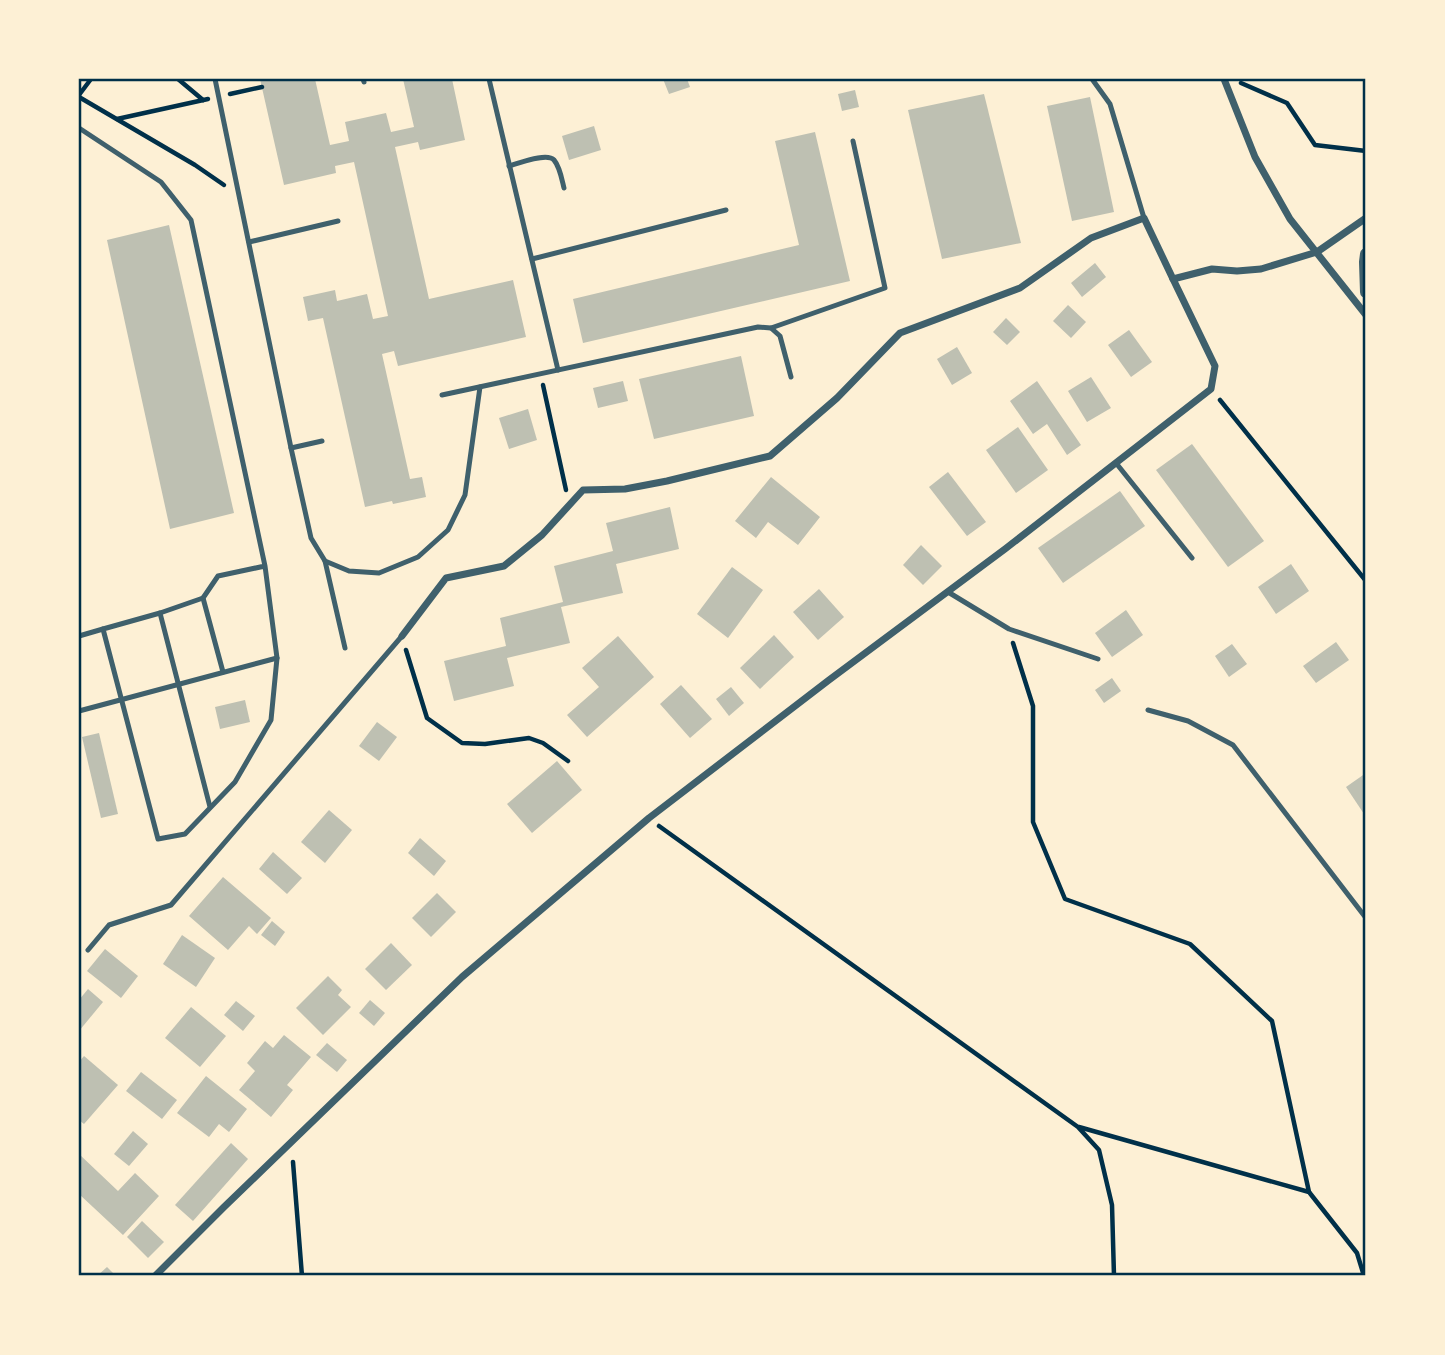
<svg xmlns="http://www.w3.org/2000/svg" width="1445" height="1355" font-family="Inter,sans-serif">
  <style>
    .building { fill: #bec0b2 }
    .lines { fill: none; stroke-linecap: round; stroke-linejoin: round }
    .path { stroke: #003049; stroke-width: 4.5 }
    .service { stroke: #3f606c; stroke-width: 5 }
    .minor { stroke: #3f606c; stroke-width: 7 }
    .tertiary { stroke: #3f606c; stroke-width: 12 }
    .neatline { fill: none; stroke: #003049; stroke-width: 2.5 }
  </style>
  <rect width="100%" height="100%" fill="#fdf0d5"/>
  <g class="building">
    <path d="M 260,79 L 315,79 L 330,145 L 349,141 L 345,122 L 386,113 L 391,132 L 414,127 L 403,79 L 452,79 L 465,140 L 420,150 L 418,142 L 395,147 L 429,299 L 513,280 L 526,337 L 398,366 L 394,351 L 382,354 L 410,479 L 422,477 L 426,497 L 393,504 L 392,501 L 365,507 L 323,318 L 308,321 L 303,297 L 335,290 L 337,301 L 367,294 L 373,319 L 388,316 L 354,162 L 335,166 L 336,173 L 284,185 Z"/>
    <path d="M 663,79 L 687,79 L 690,87 L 669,94 Z"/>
    <path d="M 855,90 L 859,107 L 842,111 L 838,94 Z"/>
    <path d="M 984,94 L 1021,243 L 942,259 L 908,110 Z"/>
    <path d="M 1090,97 L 1114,212 L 1072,221 L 1047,106 Z"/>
    <path d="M 594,126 L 601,150 L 569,160 L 562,136 Z"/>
    <path d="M 815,132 L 850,281 L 583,343 L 573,299 L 799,245 L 775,141 Z"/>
    <path d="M 169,225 L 234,513 L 170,529 L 107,240 Z"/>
    <path d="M 1095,263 L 1106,277 L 1082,297 L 1071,283 Z"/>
    <path d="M 1068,305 L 1086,322 L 1071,338 L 1053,321 Z"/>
    <path d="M 1006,318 L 1020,332 L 1007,345 L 993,332 Z"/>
    <path d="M 1129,330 L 1152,362 L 1131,377 L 1108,345 Z"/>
    <path d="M 957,347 L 972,373 L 952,385 L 937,359 Z"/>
    <path d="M 741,356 L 754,416 L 654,439 L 639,379 Z"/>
    <path d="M 1091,377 L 1111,408 L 1087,422 L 1068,391 Z"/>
    <path d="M 623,381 L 628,401 L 598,408 L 593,388 Z"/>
    <path d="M 1037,381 L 1081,445 L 1067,455 L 1047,424 L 1033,434 L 1010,401 Z"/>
    <path d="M 528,409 L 537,440 L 509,449 L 499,418 Z"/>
    <path d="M 1018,427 L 1048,470 L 1016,493 L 986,450 Z"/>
    <path d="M 1192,444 L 1264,541 L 1228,567 L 1156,470 Z"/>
    <path d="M 948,472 L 986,522 L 967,536 L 929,487 Z"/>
    <path d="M 771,477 L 820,517 L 798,545 L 768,522 L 756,538 L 735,521 Z"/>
    <path d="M 1120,491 L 1145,526 L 1063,583 L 1038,548 Z"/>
    <path d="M 670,507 L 679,549 L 616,564 L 623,593 L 561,607 L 570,643 L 507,658 L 514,686 L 454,701 L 444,661 L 506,646 L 500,618 L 563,602 L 554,566 L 613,551 L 606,523 Z"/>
    <path d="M 921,545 L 942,566 L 923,585 L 903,565 Z"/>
    <path d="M 1291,564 L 1309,591 L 1276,614 L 1258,587 Z"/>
    <path d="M 732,567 L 763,590 L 728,638 L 697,614 Z"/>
    <path d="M 819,589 L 844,617 L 818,640 L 793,612 Z"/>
    <path d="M 1126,610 L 1143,635 L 1112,657 L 1095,633 Z"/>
    <path d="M 774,635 L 794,657 L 760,689 L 740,668 Z"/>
    <path d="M 618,636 L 654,677 L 587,737 L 567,715 L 599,687 L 582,668 Z"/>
    <path d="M 1336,642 L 1349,660 L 1316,683 L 1303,666 Z"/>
    <path d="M 1232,644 L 1247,664 L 1229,677 L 1215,656 Z"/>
    <path d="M 1112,678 L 1121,691 L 1104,703 L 1095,690 Z"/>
    <path d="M 681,685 L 712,719 L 690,738 L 660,704 Z"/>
    <path d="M 731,687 L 744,703 L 729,716 L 716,699 Z"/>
    <path d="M 245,700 L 250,722 L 220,729 L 215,707 Z"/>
    <path d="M 377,722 L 397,737 L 379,761 L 359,746 Z"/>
    <path d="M 99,733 L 118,814 L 101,818 L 82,737 Z"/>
    <path d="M 557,761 L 582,790 L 532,833 L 507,804 Z"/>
    <path d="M 1366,773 L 1366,817 L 1346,787 Z"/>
    <path d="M 329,810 L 352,830 L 325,863 L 301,842 Z"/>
    <path d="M 420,838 L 446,861 L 434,876 L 408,853 Z"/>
    <path d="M 273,852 L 302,878 L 287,894 L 259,869 Z"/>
    <path d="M 223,877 L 271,918 L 257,934 L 249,926 L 228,950 L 189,916 Z"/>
    <path d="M 437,893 L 456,912 L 431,937 L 412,918 Z"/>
    <path d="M 272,921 L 285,932 L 275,946 L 261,935 Z"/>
    <path d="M 182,935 L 215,958 L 196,987 L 163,964 Z"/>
    <path d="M 391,943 L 412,965 L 386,990 L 365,969 Z"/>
    <path d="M 105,949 L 138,976 L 121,998 L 87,971 Z"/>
    <path d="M 328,976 L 342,990 L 338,995 L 351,1007 L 323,1035 L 296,1008 Z"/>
    <path d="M 88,989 L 103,1002 L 79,1031 L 79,1000 Z"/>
    <path d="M 370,1000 L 385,1013 L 374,1026 L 359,1013 Z"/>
    <path d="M 236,1001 L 255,1016 L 243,1031 L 224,1015 Z"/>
    <path d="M 191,1007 L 226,1036 L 200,1067 L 165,1038 Z"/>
    <path d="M 284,1035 L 311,1057 L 287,1085 L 293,1090 L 271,1117 L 239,1090 L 255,1071 L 247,1063 L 265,1041 L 273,1048 Z"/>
    <path d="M 327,1043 L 347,1060 L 337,1072 L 316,1055 Z"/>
    <path d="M 84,1056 L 118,1085 L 84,1124 L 79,1120 L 79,1062 Z"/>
    <path d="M 141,1072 L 177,1100 L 162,1119 L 126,1091 Z"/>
    <path d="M 206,1076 L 247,1109 L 229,1132 L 219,1124 L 209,1137 L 177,1113 Z"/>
    <path d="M 133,1131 L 148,1144 L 129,1166 L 114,1154 Z"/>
    <path d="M 231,1143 L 248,1159 L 193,1221 L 175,1205 Z"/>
    <path d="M 79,1154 L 118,1191 L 135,1173 L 159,1196 L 123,1235 L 79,1194 Z"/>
    <path d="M 142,1221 L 164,1242 L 148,1258 L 127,1237 Z"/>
    <path d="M 107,1267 L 116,1276 L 97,1276 Z"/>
  </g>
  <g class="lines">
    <g class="path">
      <path d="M 178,79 L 203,100"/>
      <path d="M 1241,83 L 1287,103 L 1315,145 L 1366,151"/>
      <path d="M 230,94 L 262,87"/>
      <path d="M 79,95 L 91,79"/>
      <path d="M 79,97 L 195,165 L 224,185"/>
      <path d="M 117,119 L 208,99"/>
      <path d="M 543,385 L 566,490"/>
      <path d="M 1220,400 L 1366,581"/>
      <path d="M 1013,643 L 1033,706 L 1033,822 L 1065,899 L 1190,944 L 1272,1021 L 1309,1192"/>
      <path d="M 406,650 L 427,718 L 462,743 L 485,744 L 529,738 L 543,743 L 568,761"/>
      <path d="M 659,826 L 1078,1127 L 1099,1150 L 1112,1205 L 1114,1276"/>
      <path d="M 1079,1127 L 1309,1192 L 1357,1253 L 1364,1276"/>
      <path d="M 293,1162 L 302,1276"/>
    </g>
    <g class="service">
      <path d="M 215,79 L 291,448 L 311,538 L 325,561 L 349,571 L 379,573 L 418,557 L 448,530 L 465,495 L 480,387"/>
      <path d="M 363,79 L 364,82"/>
      <path d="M 489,79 L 558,370"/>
      <path d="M 1092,79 L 1110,104 L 1144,218"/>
      <path d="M 79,128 L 161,182 L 191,220 L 265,566 L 277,658 L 271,720 L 235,782 L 185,834 L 158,839 L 103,629 L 160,613 L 203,598 L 218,576 L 265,566"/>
      <path d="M 509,166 C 520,163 547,152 554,160 C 560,167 562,180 564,188"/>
      <path d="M 249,242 L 338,221"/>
      <path d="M 532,259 L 726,210"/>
      <path d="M 771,328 L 885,288 L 853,141"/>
      <path d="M 442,395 L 758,327 L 771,328 L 780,336 L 791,377"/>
      <path d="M 291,448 L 322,441"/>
      <path d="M 1116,463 L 1192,558"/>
      <path d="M 325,561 L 345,648"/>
      <path d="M 948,592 L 1009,629 L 1098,659"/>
      <path d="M 203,598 L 223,672"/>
      <path d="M 160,613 L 210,807"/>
      <path d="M 79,636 L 103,629"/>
      <path d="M 1148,710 L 1188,721 L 1233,745 L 1366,918"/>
      <path d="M 79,711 L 277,658"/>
      <path d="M 88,950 L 109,925 L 171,905 L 402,636"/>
    </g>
    <g class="minor">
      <path d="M 1224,79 L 1255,157 L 1290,219 L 1366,315"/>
      <path d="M 402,636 L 446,578 L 504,566 L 542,535 L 583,490 L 625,489 L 667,481 L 770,456 L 837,398 L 900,333 L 1020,288 L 1091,238 L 1144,218 L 1173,279"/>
      <path d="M 155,1276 L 224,1207 L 462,977 L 649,818 L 829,680 L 1005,549 L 1211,389 L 1215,366 L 1173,279 L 1212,269 L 1237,271 L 1261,269 L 1317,252 L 1366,218"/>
    </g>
    <path class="tertiary" d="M 1366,254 L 1365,262 L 1366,292"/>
  </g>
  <rect width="1445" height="1355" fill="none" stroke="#fdf0d5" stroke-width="161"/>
  <rect x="80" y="80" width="1284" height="1194" class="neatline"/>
</svg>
